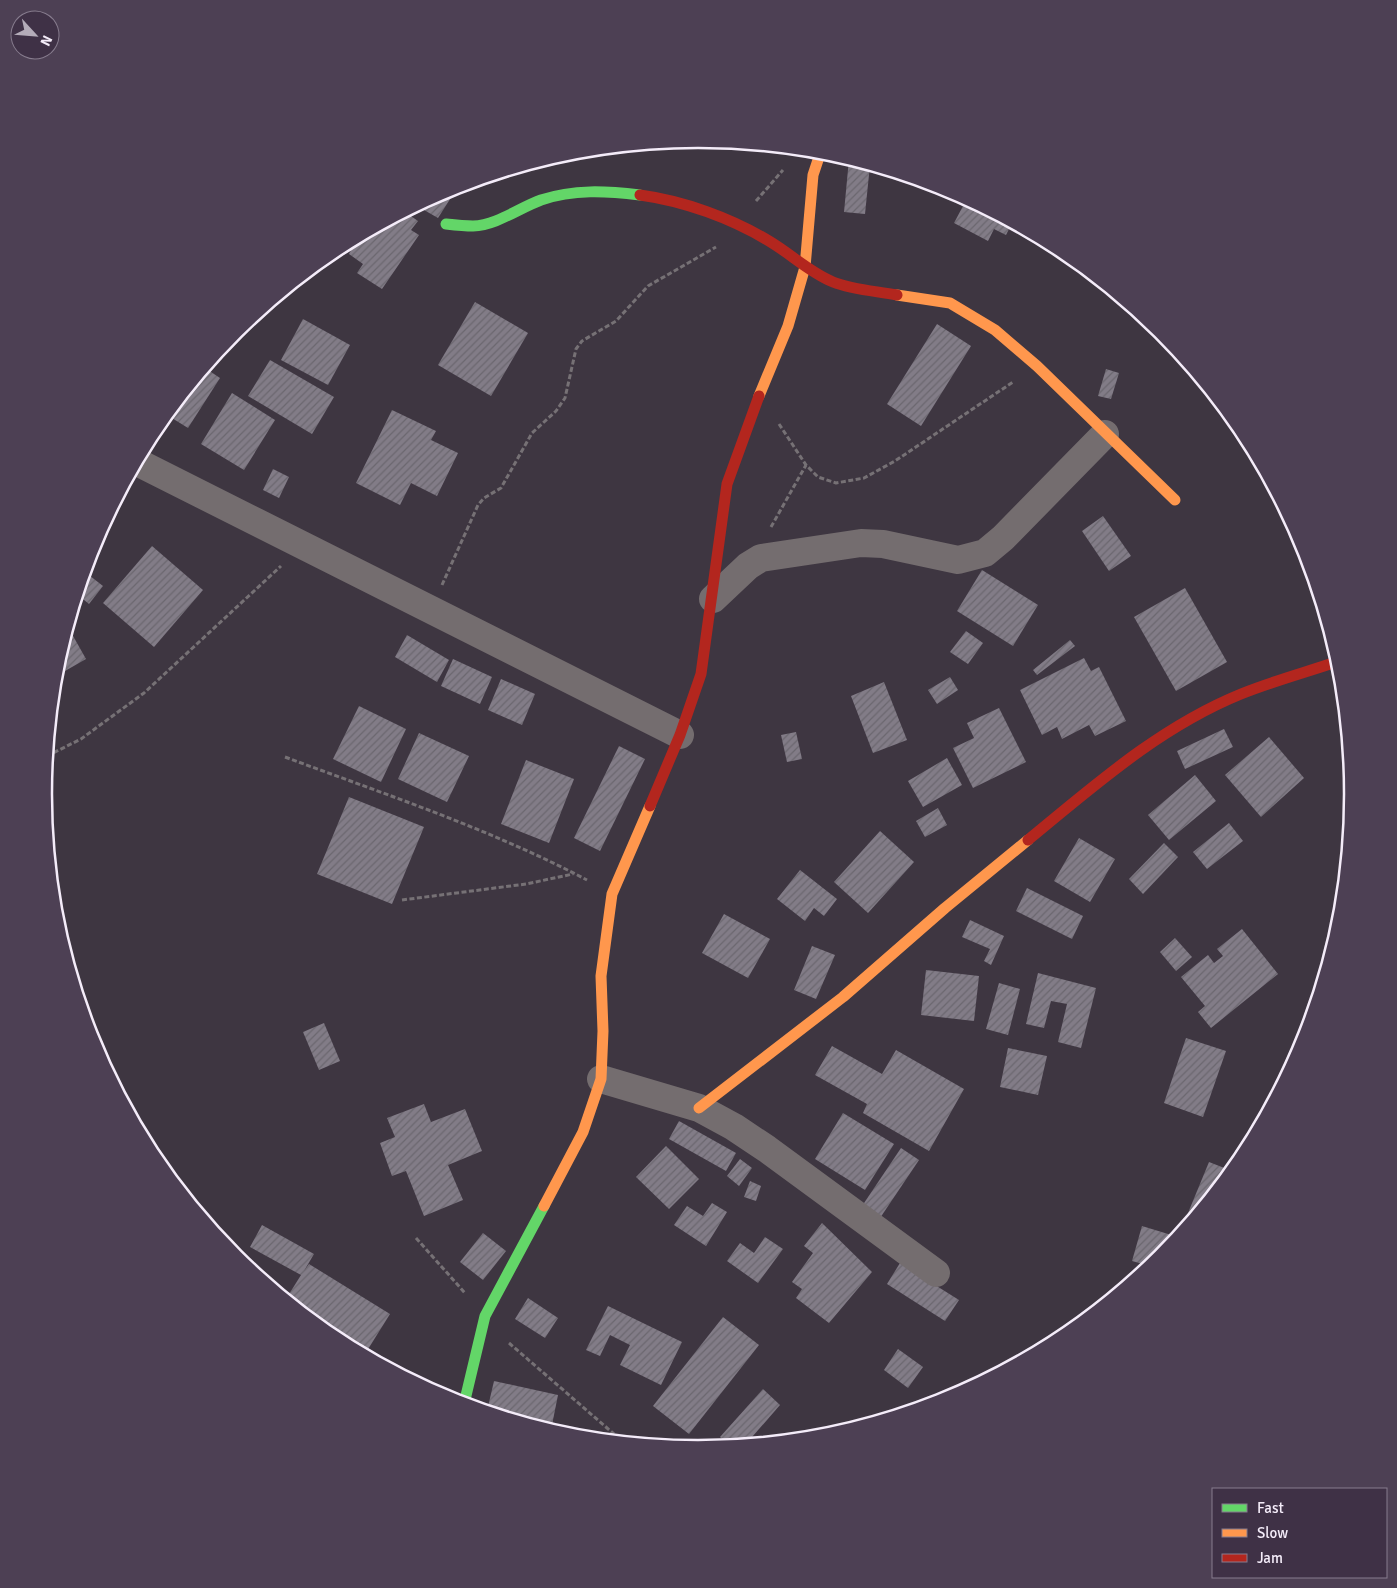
<svg xmlns="http://www.w3.org/2000/svg" width="1397" height="1588" font-family="Signika,sans-serif">
  <style>
    .building { fill: url(#building-hatch) }
    .lines { fill: none; stroke-linecap: round; stroke-linejoin: round }
    .path { stroke: #767175; stroke-width: 3; stroke-dasharray: 5 2.5; stroke-linecap: butt }
    .street { stroke: #746d6f; stroke-width: 28 }
    .fast { stroke: #63d668; stroke-width: 11 }
    .slow { stroke: #ff974d; stroke-width: 11 }
    .jam { stroke: #b3261e; stroke-width: 11 }
    .rim { fill: none; stroke: #f4ecf9; stroke-width: 2.5 }
  </style>
  <defs>
    <pattern id="building-hatch" width="6" height="6" patternUnits="userSpaceOnUse" patternTransform="scale(1.25)"><rect width="6" height="6" fill="#827c87"/><path d="M-1 1l2-2M0 6l6-6M5 7l2-2" fill="none" stroke="#6b676f"/></pattern>
  </defs>
  <rect width="100%" height="100%" fill="#3e3641"/>
  <g class="building">
    <path d="M 849,159 L 870,165 L 865,214 L 844,212 Z"/>
    <path d="M 936,185 L 949,189 L 1012,223 L 1006,235 L 994,229 L 988,241 L 954,223 L 963,206 L 933,190 Z"/>
    <path d="M 444,191 L 452,196 L 438,218 L 417,206 Z"/>
    <path d="M 405,212 L 418,221 L 411,230 L 419,235 L 382,289 L 357,273 L 363,264 L 349,254 L 358,237 Z"/>
    <path d="M 475,302 L 528,333 L 491,396 L 438,365 Z"/>
    <path d="M 303,319 L 350,345 L 328,385 L 281,360 Z"/>
    <path d="M 937,324 L 971,346 L 921,426 L 887,404 Z"/>
    <path d="M 270,360 L 334,397 L 312,434 L 248,396 Z"/>
    <path d="M 205,368 L 220,378 L 188,428 L 167,415 Z"/>
    <path d="M 1106,369 L 1119,373 L 1111,399 L 1098,396 Z"/>
    <path d="M 232,393 L 275,420 L 244,470 L 201,444 Z"/>
    <path d="M 392,410 L 436,431 L 431,440 L 458,453 L 437,496 L 411,483 L 400,505 L 356,483 Z"/>
    <path d="M 273,469 L 289,477 L 279,498 L 263,490 Z"/>
    <path d="M 1103,516 L 1131,556 L 1109,571 L 1082,531 Z"/>
    <path d="M 152,546 L 203,590 L 154,647 L 103,603 Z"/>
    <path d="M 982,570 L 1038,605 L 1013,646 L 957,611 Z"/>
    <path d="M 85,572 L 103,586 L 89,604 L 78,595 Z"/>
    <path d="M 1185,588 L 1227,662 L 1176,691 L 1134,617 Z"/>
    <path d="M 68,627 L 86,659 L 65,671 L 60,662 L 57,664 Z"/>
    <path d="M 966,631 L 983,643 L 968,664 L 950,652 Z"/>
    <path d="M 407,635 L 449,660 L 437,682 L 395,657 Z"/>
    <path d="M 1070,640 L 1075,646 L 1037,675 L 1033,670 Z"/>
    <path d="M 1084,658 L 1091,671 L 1099,667 L 1126,721 L 1095,736 L 1089,725 L 1062,739 L 1057,727 L 1042,735 L 1020,690 Z"/>
    <path d="M 453,659 L 492,677 L 480,704 L 441,686 Z"/>
    <path d="M 950,677 L 958,690 L 937,704 L 928,690 Z"/>
    <path d="M 501,679 L 535,694 L 522,725 L 488,710 Z"/>
    <path d="M 884,682 L 907,740 L 873,753 L 851,696 Z"/>
    <path d="M 359,706 L 406,729 L 381,782 L 333,759 Z"/>
    <path d="M 999,708 L 1026,762 L 973,788 L 953,748 L 974,738 L 967,723 Z"/>
    <path d="M 1224,729 L 1233,747 L 1185,769 L 1177,751 Z"/>
    <path d="M 796,732 L 802,759 L 787,762 L 781,735 Z"/>
    <path d="M 419,733 L 469,756 L 447,802 L 398,779 Z"/>
    <path d="M 1269,737 L 1304,778 L 1261,817 L 1225,775 Z"/>
    <path d="M 619,746 L 645,759 L 600,851 L 574,838 Z"/>
    <path d="M 947,758 L 962,785 L 923,807 L 908,781 Z"/>
    <path d="M 526,760 L 574,779 L 549,843 L 501,824 Z"/>
    <path d="M 1195,775 L 1216,801 L 1169,840 L 1148,815 Z"/>
    <path d="M 349,797 L 424,827 L 392,904 L 317,874 Z"/>
    <path d="M 938,808 L 947,825 L 925,837 L 916,821 Z"/>
    <path d="M 1229,823 L 1243,841 L 1207,869 L 1193,852 Z"/>
    <path d="M 880,831 L 914,862 L 868,913 L 834,882 Z"/>
    <path d="M 1079,838 L 1115,859 L 1090,902 L 1054,881 Z"/>
    <path d="M 1164,843 L 1178,857 L 1143,894 L 1129,879 Z"/>
    <path d="M 800,870 L 837,899 L 824,916 L 814,908 L 805,921 L 777,899 Z"/>
    <path d="M 1027,888 L 1083,916 L 1072,939 L 1016,911 Z"/>
    <path d="M 724,914 L 770,939 L 748,978 L 702,953 Z"/>
    <path d="M 970,920 L 1004,936 L 991,965 L 984,961 L 990,949 L 962,937 Z"/>
    <path d="M 1242,929 L 1278,974 L 1211,1028 L 1198,1012 L 1205,1006 L 1181,977 L 1208,955 L 1214,963 L 1223,956 L 1217,949 Z"/>
    <path d="M 1175,938 L 1192,957 L 1176,971 L 1160,952 Z"/>
    <path d="M 812,946 L 835,955 L 816,999 L 794,990 Z"/>
    <path d="M 926,970 L 979,976 L 974,1021 L 921,1015 Z"/>
    <path d="M 1038,973 L 1096,988 L 1081,1048 L 1058,1042 L 1067,1004 L 1051,1001 L 1044,1028 L 1026,1024 Z"/>
    <path d="M 999,983 L 1020,989 L 1008,1035 L 986,1029 Z"/>
    <path d="M 324,1023 L 340,1061 L 319,1070 L 303,1032 Z"/>
    <path d="M 1186,1038 L 1226,1051 L 1203,1117 L 1164,1103 Z"/>
    <path d="M 832,1046 L 882,1074 L 896,1050 L 964,1089 L 929,1151 L 863,1113 L 867,1104 L 815,1075 Z"/>
    <path d="M 1008,1048 L 1047,1056 L 1038,1095 L 1000,1087 Z"/>
    <path d="M 424,1104 L 431,1122 L 465,1109 L 482,1151 L 448,1165 L 463,1200 L 424,1216 L 406,1171 L 392,1176 L 380,1143 L 395,1137 L 387,1118 Z"/>
    <path d="M 843,1113 L 894,1144 L 865,1190 L 815,1159 Z"/>
    <path d="M 679,1121 L 736,1153 L 726,1171 L 669,1139 Z"/>
    <path d="M 666,1146 L 699,1179 L 669,1209 L 636,1177 Z"/>
    <path d="M 901,1148 L 919,1160 L 876,1224 L 858,1212 Z"/>
    <path d="M 740,1159 L 752,1168 L 739,1186 L 727,1176 Z"/>
    <path d="M 1209,1162 L 1232,1171 L 1183,1230 L 1181,1230 Z"/>
    <path d="M 750,1181 L 761,1186 L 756,1201 L 744,1197 Z"/>
    <path d="M 712,1203 L 727,1212 L 706,1246 L 674,1225 L 687,1206 L 703,1216 Z"/>
    <path d="M 822,1223 L 872,1272 L 829,1323 L 796,1298 L 802,1289 L 792,1282 L 813,1253 L 804,1246 Z"/>
    <path d="M 262,1225 L 314,1254 L 304,1271 L 309,1264 L 390,1314 L 365,1354 L 335,1338 L 286,1299 L 301,1275 L 250,1247 Z"/>
    <path d="M 1142,1226 L 1178,1237 L 1161,1257 L 1150,1266 L 1132,1261 Z"/>
    <path d="M 483,1233 L 506,1251 L 483,1280 L 460,1262 Z"/>
    <path d="M 765,1237 L 783,1249 L 758,1283 L 727,1261 L 740,1243 L 754,1253 Z"/>
    <path d="M 900,1263 L 959,1300 L 945,1321 L 887,1284 Z"/>
    <path d="M 528,1298 L 558,1318 L 545,1338 L 515,1319 Z"/>
    <path d="M 608,1306 L 682,1342 L 661,1385 L 620,1365 L 630,1345 L 610,1335 L 600,1356 L 586,1350 Z"/>
    <path d="M 723,1317 L 759,1345 L 689,1434 L 653,1406 Z"/>
    <path d="M 898,1349 L 923,1367 L 908,1388 L 884,1370 Z"/>
    <path d="M 494,1381 L 558,1395 L 551,1430 L 487,1411 Z"/>
    <path d="M 763,1389 L 780,1405 L 746,1444 L 730,1446 L 720,1437 Z"/>
  </g>
  <g class="lines">
    <g class="path">
      <path d="M 756,201 L 783,170"/>
      <path d="M 779,424 L 806,465 L 818,477 L 836,483 L 864,478 L 895,461 L 1013,382"/>
      <path d="M 771,527 L 806,465"/>
      <path d="M 442,585 L 478,505 L 484,498 L 501,488 L 532,433 L 556,411 L 565,398 L 576,349 L 582,341 L 616,321 L 648,286 L 716,247"/>
      <path d="M 47,756 L 81,739 L 144,693 L 281,566"/>
      <path d="M 285,757 C 387,795 490,829 587,880"/>
      <path d="M 402,900 L 526,884 L 573,874"/>
      <path d="M 416,1238 L 465,1293"/>
      <path d="M 509,1343 L 614,1434"/>
    </g>
    <g class="street">
      <path d="M 137,462 L 680,735"/>
      <path d="M 713,599 L 748,566 L 761,558 L 861,543 L 883,544 L 958,560 L 985,553 L 1003,538 L 1105,434"/>
      <path d="M 601,1079 L 699,1108 L 734,1127 L 767,1149 L 936,1273"/>
    </g>
    <g class="fast">
      <path d="M 446,224 C 455,225 464,226 473,226 C 497,225 519,208 541,200 C 574,189 606,191 640,195"/>
      <path d="M 464,1404 L 485,1316 L 544,1206"/>
    </g>
    <g class="slow">
      <path d="M 897,295 L 950,303 L 995,330 L 1037,366 L 1175,500"/>
      <path d="M 759,396 L 788,326 L 805,267 L 813,175 L 821,151"/>
      <path d="M 699,1108 L 843,997 L 945,908 L 1028,840"/>
      <path d="M 544,1206 L 583,1132 L 601,1079 L 603,1031 L 601,976 L 612,894 L 650,806"/>
    </g>
    <g class="jam">
      <path d="M 640,195 C 684,201 731,218 769,241 C 791,254 809,272 833,282 C 853,290 876,291 897,295"/>
      <path d="M 650,806 L 680,735 L 701,674 L 727,484 L 759,396"/>
      <path d="M 1028,840 C 1095,785 1160,727 1241,694 C 1273,681 1307,672 1339,661"/>
    </g>
  </g>
  <path d="M0 0H1397V1588H0ZM52 794a646 646 0 1 1 1292 0a646 646 0 1 1-1292 0Z" fill="#4d4054" fill-rule="evenodd"/>
  <path class="rim" d="M52 794a646 646 0 1 1 1292 0a646 646 0 1 1-1292 0Z"/>
  <rect x="1212" y="1488" width="175" height="90" fill="#3f3146" stroke="#877c8e"/>
  <rect x="1222" y="1504" width="25" height="8" fill="#63d668" stroke="#877c8e"/>
  <text x="1257" y="1513" font-size="15" fill="#f4ecf9">Fast</text>
  <rect x="1222" y="1529" width="25" height="8" fill="#ff974d" stroke="#877c8e"/>
  <text x="1257" y="1538" font-size="15" fill="#f4ecf9">Slow</text>
  <rect x="1222" y="1554" width="25" height="8" fill="#b3261e" stroke="#877c8e"/>
  <text x="1257" y="1563" font-size="15" fill="#f4ecf9">Jam</text>
  <g transform="translate(35 35) rotate(116)"><circle r="24" fill="#3f3146" stroke="#877c8e"/>
  <path d="M0-4L9 19L0 12L-9 19Z" fill="#b4acb9"/>
  <text y="-8" font-size="14" font-weight="bold" text-anchor="middle" fill="#f4ecf9">N</text>
  </g>
</svg>
